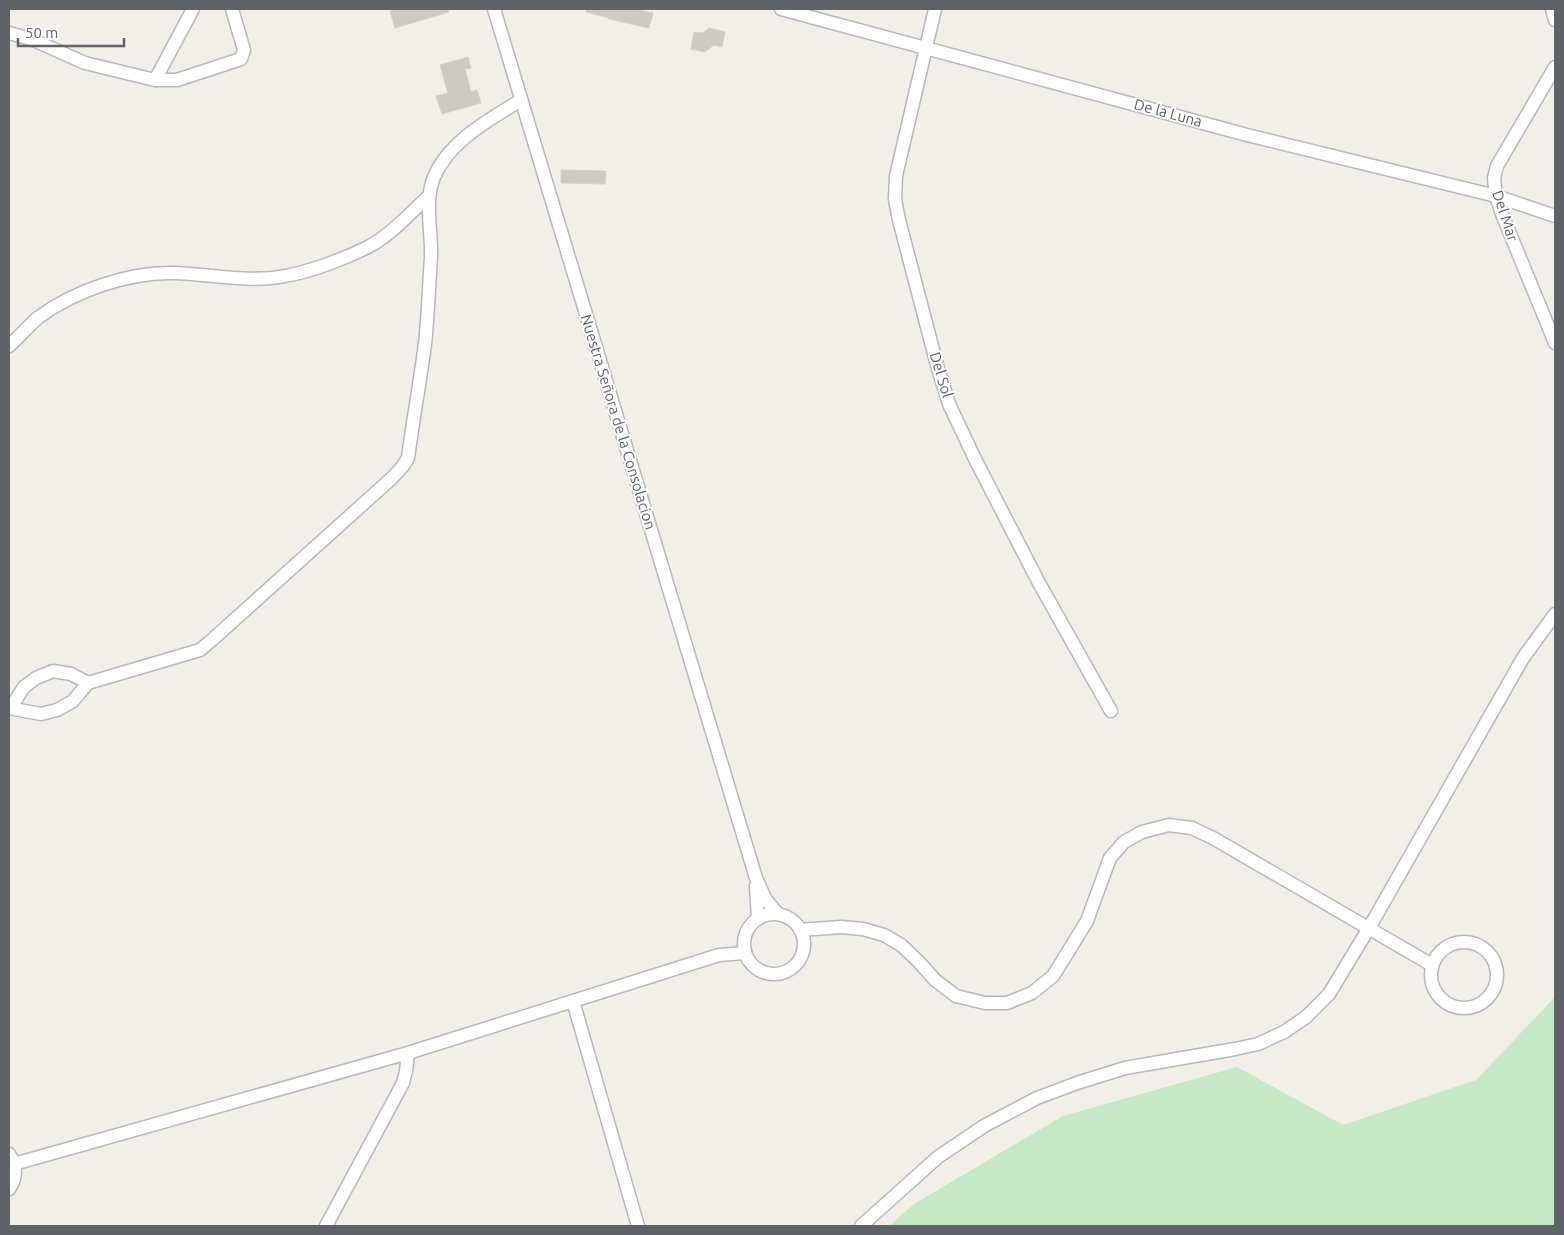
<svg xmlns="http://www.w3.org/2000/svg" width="1564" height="1235" font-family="Ubuntu,sans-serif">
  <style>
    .green { fill: #c5e8c5 }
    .building { fill: #cccac5; stroke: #d6d1c6 }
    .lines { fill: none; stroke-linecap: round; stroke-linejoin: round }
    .minor-casing { stroke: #b5b8bc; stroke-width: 15 }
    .minor { stroke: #fff; stroke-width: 12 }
    .labels { text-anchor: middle; stroke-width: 4; stroke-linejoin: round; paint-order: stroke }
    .street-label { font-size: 15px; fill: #5f6368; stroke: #fff }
  </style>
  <rect width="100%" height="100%" fill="#f1efe8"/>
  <path class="green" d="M 1555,997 L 1555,1226 L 889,1226 L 914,1204 L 1063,1116 L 1237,1067 L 1343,1125 L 1476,1080 Z"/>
  <g class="building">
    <path d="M 399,9 L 448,9 L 449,12 L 395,28 L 390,11 Z"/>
    <path d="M 587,9 L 633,9 L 653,13 L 649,28 L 609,19 L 609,18 L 586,12 Z"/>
    <path d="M 709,28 L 725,32 L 722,47 L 714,45 L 705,52 L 691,49 L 694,32 L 703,33 Z"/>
    <path d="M 468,57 L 471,68 L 465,69 L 471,92 L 477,90 L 481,103 L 442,114 L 436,96 L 448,93 L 440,65 Z"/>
    <path d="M 561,170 L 606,171 L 605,184 L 561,183 Z"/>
  </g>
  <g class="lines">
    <g class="minor-casing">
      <g id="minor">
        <path d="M 494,9 L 756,878 L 766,900 L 778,914"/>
        <path d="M 781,9 L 1247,135 L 1496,196 L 1555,216"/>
        <path d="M 935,9 L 896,176 L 895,199 L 899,220 L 937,365 L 949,404 L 975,459 L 1039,583 L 1111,711"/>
        <path d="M 1552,9 L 1555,20"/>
        <path d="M 9,33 L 31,39 L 85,63 L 155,80 L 177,80 L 241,59 L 244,50 L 232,9"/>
        <path d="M 1555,67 L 1497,166 L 1494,178 L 1496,196 L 1502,214 L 1555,343"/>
        <path d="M 155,80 L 193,9"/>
        <path d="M 9,346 C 19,337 28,326 39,317 C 74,291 129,272 173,273 C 213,274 251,284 290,275 C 315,270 346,258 368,247 C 391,235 410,213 429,196"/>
        <path d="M 11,707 L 24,687 L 36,678 L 53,671 L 71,674 L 88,683"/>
        <path d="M 9,708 L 41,714 L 57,710 L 73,701 L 88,683 L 200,650 L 213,639 L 392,478 L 403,466 L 408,458 C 413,420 420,382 425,344 C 428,316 429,286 431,257 C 432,232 424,201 434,177 C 449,141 489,120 521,100"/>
        <path d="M 756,886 L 758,919"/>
        <circle cx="774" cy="944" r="30"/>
        <path d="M 800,930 L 841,927 L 863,929 L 884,935 L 901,945 L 919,962 L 935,980 L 956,996 L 985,1003 L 1007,1003 L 1032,993 L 1053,976 L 1087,921 L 1110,858 L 1124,842 L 1142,832 L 1169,825 L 1192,828 L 1213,838 L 1432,965"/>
        <circle cx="1464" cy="975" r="33"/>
        <path d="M 573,1001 L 638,1226"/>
        <path d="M 9,1154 C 17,1165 17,1178 9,1189"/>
        <path d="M 14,1164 L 408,1053 L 719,955 L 745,953"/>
        <path d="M 326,1226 L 403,1083 L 406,1071 L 408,1053"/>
        <path d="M 861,1226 L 938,1157 L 984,1126 L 1037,1098 L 1077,1083 L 1125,1068 L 1235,1049 L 1258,1044 L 1284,1032 L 1306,1017 L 1329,994 L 1369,928 L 1523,658 L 1555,614"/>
      </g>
    </g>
    <use href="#minor" class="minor"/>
  </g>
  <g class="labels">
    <g class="street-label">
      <text transform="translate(1168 113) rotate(15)" y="5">De la Luna</text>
      <text transform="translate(1505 216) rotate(72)" y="5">Del Mar</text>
      <text transform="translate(941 375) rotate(73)" y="5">Del Sol</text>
      <text transform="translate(618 422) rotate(73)" y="5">Nuestra Señora de la Consolacion</text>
    </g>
  </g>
  <rect width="1564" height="1235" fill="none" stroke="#5f6368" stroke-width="20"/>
  <path d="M18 38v8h106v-8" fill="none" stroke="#5f6368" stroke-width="2.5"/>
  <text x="25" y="38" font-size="15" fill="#5f6368" stroke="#ffffff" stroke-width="4" paint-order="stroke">50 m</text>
</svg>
